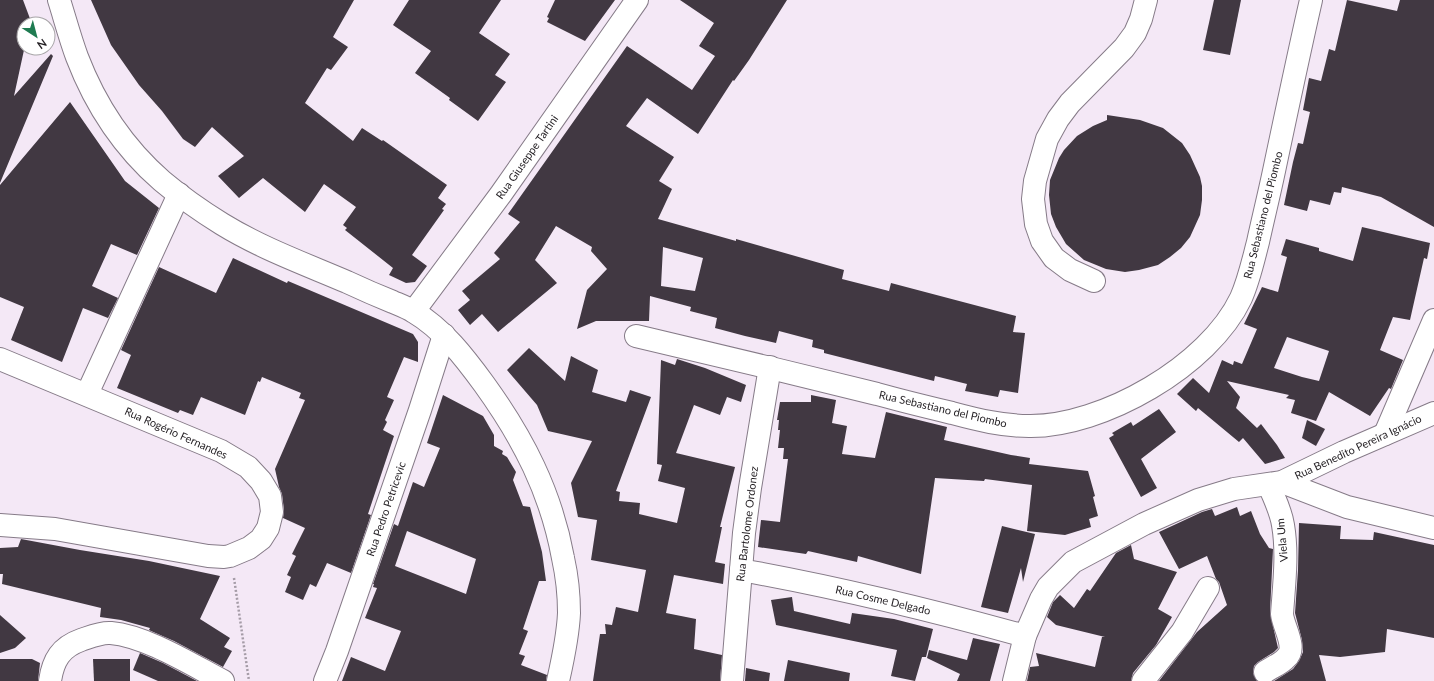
<svg xmlns="http://www.w3.org/2000/svg" width="1434" height="681" font-family="Lato,sans-serif">
  <style>
    .building { fill: #413842; fill-rule: evenodd }
    .lines { fill: none; stroke-linecap: round; stroke-linejoin: round }
    .minor-casing { stroke: #867b88; stroke-width: 24 }
    .major-casing { stroke: #867b88; stroke-width: 24 }
    .path { stroke: #a59ca7; stroke-width: 2.5; stroke-dasharray: 2 2; stroke-linecap: butt }
    .minor { stroke: #fff; stroke-width: 22 }
    .major { stroke: #fff; stroke-width: 22 }
    .labels { text-anchor: middle; stroke-width: 4; stroke-linejoin: round; paint-order: stroke }
    .street-label { font-size: 11px; fill: #221e22; stroke: #fff }
  </style>
  <rect width="100%" height="100%" fill="#f4e8f6"/>
  <g class="building">
    <path d="M 0,0 L 23,0 L 32,24 L 24,24 L 24,50 L 14,96 L 51,54 L 53,56 L 0,183 Z"/>
    <path d="M 91,0 L 354,0 L 333,37 L 348,47 L 331,70 L 327,68 L 305,103 L 353,141 L 362,128 L 382,141 L 383,140 L 447,185 L 438,198 L 446,204 L 442,209 L 444,210 L 412,255 L 427,266 L 415,282 L 406,283 L 389,275 L 393,268 L 345,230 L 347,228 L 343,225 L 356,207 L 324,184 L 305,212 L 263,178 L 239,198 L 218,176 L 244,156 L 212,127 L 195,147 L 183,139 L 162,111 L 139,85 L 111,45 Z"/>
    <path d="M 409,0 L 501,0 L 479,33 L 510,54 L 495,75 L 506,82 L 478,121 L 449,100 L 450,98 L 415,73 L 431,51 L 393,25 Z"/>
    <path d="M 555,0 L 615,0 L 585,41 L 547,22 L 549,18 L 547,17 Z"/>
    <path d="M 680,0 L 787,0 L 749,60 L 734,81 L 733,80 L 698,134 L 647,98 L 626,126 L 674,157 L 659,181 L 672,189 L 658,219 L 736,241 L 736,239 L 844,270 L 842,279 L 889,291 L 891,283 L 1016,316 L 1013,332 L 1025,333 L 1018,393 L 1000,390 L 998,397 L 965,391 L 967,384 L 935,376 L 934,381 L 824,353 L 824,350 L 812,347 L 813,340 L 779,331 L 776,343 L 745,336 L 715,328 L 717,318 L 690,311 L 691,307 L 650,296 L 649,321 L 596,321 L 577,329 L 587,290 L 607,269 L 591,251 L 592,247 L 556,226 L 535,260 L 557,283 L 498,332 L 482,314 L 470,325 L 458,310 L 470,300 L 462,291 L 500,259 L 494,253 L 520,222 L 508,214 L 627,46 L 692,90 L 715,56 L 699,46 L 714,23 ZM 663,247 L 703,258 L 695,291 L 661,286 Z"/>
    <path d="M 1214,0 L 1241,0 L 1230,55 L 1203,50 Z"/>
    <path d="M 1347,0 L 1397,11 L 1400,0 L 1434,0 L 1434,227 L 1381,197 L 1342,187 L 1341,193 L 1334,192 L 1330,205 L 1310,200 L 1307,211 L 1284,205 L 1293,162 L 1298,143 L 1303,144 L 1310,112 L 1303,110 L 1309,78 L 1321,81 L 1329,49 L 1335,51 Z"/>
    <path d="M 70,102 L 125,181 L 159,208 L 137,255 L 111,244 L 92,286 L 118,298 L 108,318 L 83,308 L 62,362 L 11,340 L 24,307 L 0,297 L 0,185 Z"/>
    <path d="M 1107,115 L 1140,120 L 1163,128 L 1182,143 L 1190,155 L 1200,177 L 1202,186 L 1202,200 L 1200,215 L 1190,237 L 1181,248 L 1170,257 L 1158,265 L 1139,270 L 1125,272 L 1106,269 L 1084,260 L 1066,244 L 1056,227 L 1051,214 L 1049,195 L 1050,180 L 1059,158 L 1064,150 L 1077,136 L 1093,126 L 1107,120 Z"/>
    <path d="M 1362,227 L 1430,243 L 1427,259 L 1424,258 L 1410,320 L 1393,317 L 1380,350 L 1403,360 L 1391,389 L 1389,388 L 1370,416 L 1329,392 L 1316,421 L 1291,413 L 1295,400 L 1286,398 L 1289,395 L 1227,381 L 1240,397 L 1236,408 L 1257,428 L 1261,424 L 1277,445 L 1285,458 L 1265,464 L 1243,438 L 1239,442 L 1198,408 L 1196,411 L 1177,394 L 1193,378 L 1209,393 L 1222,360 L 1233,365 L 1234,361 L 1242,364 L 1257,329 L 1244,324 L 1262,287 L 1278,292 L 1287,257 L 1281,255 L 1286,239 L 1319,248 L 1319,251 L 1353,261 ZM 1287,337 L 1329,351 L 1319,381 L 1302,377 L 1274,368 Z"/>
    <path d="M 233,258 L 287,283 L 288,281 L 413,334 L 418,342 L 418,362 L 404,357 L 387,397 L 394,400 L 385,420 L 387,422 L 383,430 L 394,436 L 368,514 L 371,515 L 351,573 L 327,563 L 316,587 L 310,584 L 303,600 L 285,592 L 291,577 L 287,575 L 296,556 L 292,554 L 305,528 L 283,518 L 284,510 L 282,494 L 279,487 L 275,469 L 305,400 L 299,398 L 301,393 L 262,377 L 260,382 L 258,381 L 245,415 L 201,397 L 193,415 L 180,410 L 178,413 L 117,388 L 131,355 L 121,350 L 159,267 L 216,293 Z"/>
    <path d="M 529,348 L 565,381 L 571,356 L 598,370 L 592,392 L 626,402 L 630,390 L 651,397 L 616,491 L 620,492 L 619,501 L 640,503 L 639,514 L 677,523 L 685,488 L 658,481 L 662,465 L 657,464 L 661,360 L 675,365 L 677,359 L 705,368 L 746,385 L 741,402 L 727,397 L 720,415 L 694,405 L 676,453 L 735,467 L 720,527 L 722,527 L 715,562 L 725,564 L 723,584 L 674,575 L 666,613 L 696,619 L 694,649 L 722,655 L 720,681 L 593,681 L 600,634 L 606,634 L 605,624 L 612,625 L 616,607 L 638,612 L 646,570 L 591,560 L 597,520 L 578,517 L 571,483 L 592,441 L 548,431 L 537,405 L 507,370 Z"/>
    <path d="M 443,395 L 483,416 L 494,435 L 494,446 L 503,451 L 502,454 L 507,457 L 516,472 L 513,480 L 523,506 L 530,507 L 542,552 L 546,581 L 539,581 L 523,629 L 528,631 L 519,654 L 525,656 L 521,665 L 547,675 L 546,681 L 342,681 L 351,657 L 385,671 L 401,631 L 365,618 L 377,588 L 373,587 L 374,584 L 373,584 L 394,524 L 398,526 L 413,482 L 424,487 L 440,448 L 427,443 ZM 407,531 L 476,559 L 466,594 L 395,566 Z"/>
    <path d="M 811,395 L 836,400 L 832,423 L 847,426 L 842,454 L 875,458 L 886,412 L 947,427 L 944,440 L 1011,455 L 1030,458 L 1029,464 L 1088,471 L 1095,496 L 1093,497 L 1098,516 L 1089,519 L 1091,527 L 1065,535 L 1027,531 L 1032,485 L 985,479 L 984,481 L 935,478 L 921,574 L 858,556 L 857,562 L 808,551 L 806,554 L 758,547 L 761,520 L 780,522 L 788,459 L 783,459 L 784,448 L 778,448 L 780,430 L 778,430 L 779,420 L 777,420 L 780,402 L 811,402 Z"/>
    <path d="M 1159,409 L 1176,432 L 1141,459 L 1157,488 L 1141,497 L 1109,438 L 1114,435 L 1112,433 L 1131,422 L 1133,426 Z"/>
    <path d="M 1307,420 L 1325,429 L 1316,446 L 1302,438 Z"/>
    <path d="M 1237,507 L 1240,516 L 1251,511 L 1260,534 L 1269,548 L 1273,549 L 1270,613 L 1278,648 L 1274,652 L 1258,662 L 1254,666 L 1253,673 L 1257,681 L 1159,681 L 1197,632 L 1227,605 L 1219,582 L 1216,579 L 1207,556 L 1179,569 L 1159,532 L 1202,512 L 1212,509 L 1215,516 Z"/>
    <path d="M 1299,523 L 1341,526 L 1340,539 L 1373,540 L 1374,532 L 1434,545 L 1434,638 L 1387,629 L 1385,652 L 1340,657 L 1319,655 L 1326,681 L 1274,681 L 1293,669 L 1299,661 L 1303,652 L 1302,640 L 1295,613 L 1298,570 Z"/>
    <path d="M 1002,526 L 1035,534 L 1023,582 L 1021,568 L 1008,613 L 981,607 Z"/>
    <path d="M 21,539 L 80,550 L 149,561 L 220,576 L 200,619 L 230,638 L 224,647 L 232,651 L 223,667 L 174,641 L 151,631 L 149,630 L 150,628 L 121,620 L 100,617 L 101,608 L 2,584 L 3,574 L 0,574 L 0,548 L 18,547 Z"/>
    <path d="M 1131,545 L 1134,559 L 1177,572 L 1158,609 L 1172,617 L 1156,645 L 1133,673 L 1131,681 L 1027,681 L 1030,667 L 1039,666 L 1036,653 L 1095,667 L 1102,637 L 1105,637 L 1056,625 L 1047,617 L 1053,602 L 1060,595 L 1074,608 L 1087,589 L 1090,591 L 1116,553 Z"/>
    <path d="M 792,597 L 794,611 L 850,624 L 852,613 L 894,619 L 933,629 L 926,657 L 922,657 L 915,681 L 891,676 L 897,650 L 776,625 L 771,600 Z"/>
    <path d="M 0,615 L 26,638 L 15,648 L 0,653 Z"/>
    <path d="M 973,638 L 1000,644 L 990,681 L 957,681 L 960,674 L 927,658 L 929,650 L 967,660 Z"/>
    <path d="M 140,653 L 163,663 L 197,681 L 158,681 L 133,670 Z"/>
    <path d="M 0,659 L 32,659 L 40,663 L 38,681 L 0,681 Z"/>
    <path d="M 93,659 L 130,659 L 130,681 L 94,681 Z"/>
    <path d="M 788,660 L 850,673 L 849,681 L 784,681 Z"/>
    <path d="M 746,668 L 770,673 L 769,681 L 745,681 Z"/>
  </g>
  <g class="lines">
    <g class="minor-casing">
      <g id="minor">
        <path d="M 1094,281 L 1070,270 L 1054,258 L 1042,241 L 1036,224 L 1033,199 L 1035,181 L 1047,139 L 1058,119 L 1070,103 L 1124,48 L 1135,33 L 1141,19 L 1146,0"/>
        <path d="M 414,311 L 501,194 L 637,0"/>
        <path d="M 636,336 C 716,355 797,374 877,394 C 902,401 927,407 952,413 C 978,420 1003,426 1029,426 C 1102,427 1209,366 1241,298 C 1249,280 1253,261 1258,242 C 1263,219 1269,195 1274,171 C 1286,114 1298,57 1311,0"/>
        <path d="M 0,359 L 221,451 L 248,467 L 261,481 L 270,496 L 272,512 L 268,528 L 261,539 L 249,548 L 230,556 L 224,557 L 208,556 L 55,529 L 0,525"/>
        <path d="M 87,394 L 179,194"/>
        <path d="M 1385,434 L 1434,320"/>
        <path d="M 1282,482 L 1347,507 L 1434,528"/>
        <path d="M 741,570 C 836,587 931,610 1025,636"/>
        <path d="M 1265,672 C 1272,667 1281,664 1286,658 C 1298,648 1283,627 1282,614 C 1284,585 1288,554 1283,525 C 1281,511 1274,498 1269,485"/>
        <path d="M 50,681 C 53,660 61,647 81,640 C 90,637 101,632 111,633 C 146,636 192,665 223,681"/>
        <path d="M 325,681 L 337,651 L 420,410 L 444,335"/>
        <path d="M 732,681 L 744,533 L 750,488 L 770,367"/>
        <path d="M 1014,681 L 1025,636 L 1041,599 L 1048,587 L 1073,562 L 1144,524 L 1198,500 L 1234,489 L 1282,482 L 1344,452 L 1434,413"/>
        <path d="M 1143,681 L 1182,632 L 1208,588"/>
      </g>
    </g>
    <g class="major-casing">
      <path id="major" d="M 59,0 C 65,19 70,38 77,57 C 95,104 124,148 162,181 C 181,197 201,211 222,224 C 261,248 305,264 347,282 C 362,289 378,296 393,302 C 400,305 408,308 414,312 C 443,329 465,358 484,384 C 523,438 551,492 563,558 C 567,576 569,595 569,613 C 568,636 563,659 558,681"/>
    </g>
    <path class="path" d="M 234,578 L 249,681"/>
    <use href="#minor" class="minor"/>
    <use href="#major" class="major"/>
  </g>
  <g class="labels">
    <g class="street-label">
      <text transform="translate(527 157) rotate(-55)" y="4">Rua Giuseppe Tartini</text>
      <text transform="translate(1263 215) rotate(-76)" y="4">Rua Sebastiano del Piombo</text>
      <text transform="translate(943 409) rotate(13)" y="4">Rua Sebastiano del Piombo</text>
      <text transform="translate(176 433) rotate(24)" y="4">Rua Rogério Fernandes</text>
      <text transform="translate(1358 447) rotate(-25)" y="4">Rua Benedito Pereira Ignácio</text>
      <text transform="translate(386 509) rotate(-71)" y="4">Rua Pedro Petricevic</text>
      <text transform="translate(747 524) rotate(-83)" y="4">Rua Bartolome Ordonez</text>
      <text transform="translate(1282 540) rotate(-95)" y="4">Viela Um</text>
      <text transform="translate(883 600) rotate(13)" y="4">Rua Cosme Delgado</text>
    </g>
  </g>
  <g transform="translate(36 36) rotate(144)"><circle r="19" fill="#ffffff" stroke="#a7a5a7"/>
  <path d="M0-3L7 15L0 10L-7 15Z" fill="#1f7b51"/>
  <text y="-6" font-size="11" font-weight="bold" text-anchor="middle" fill="#221e22">N</text>
  </g>
</svg>
